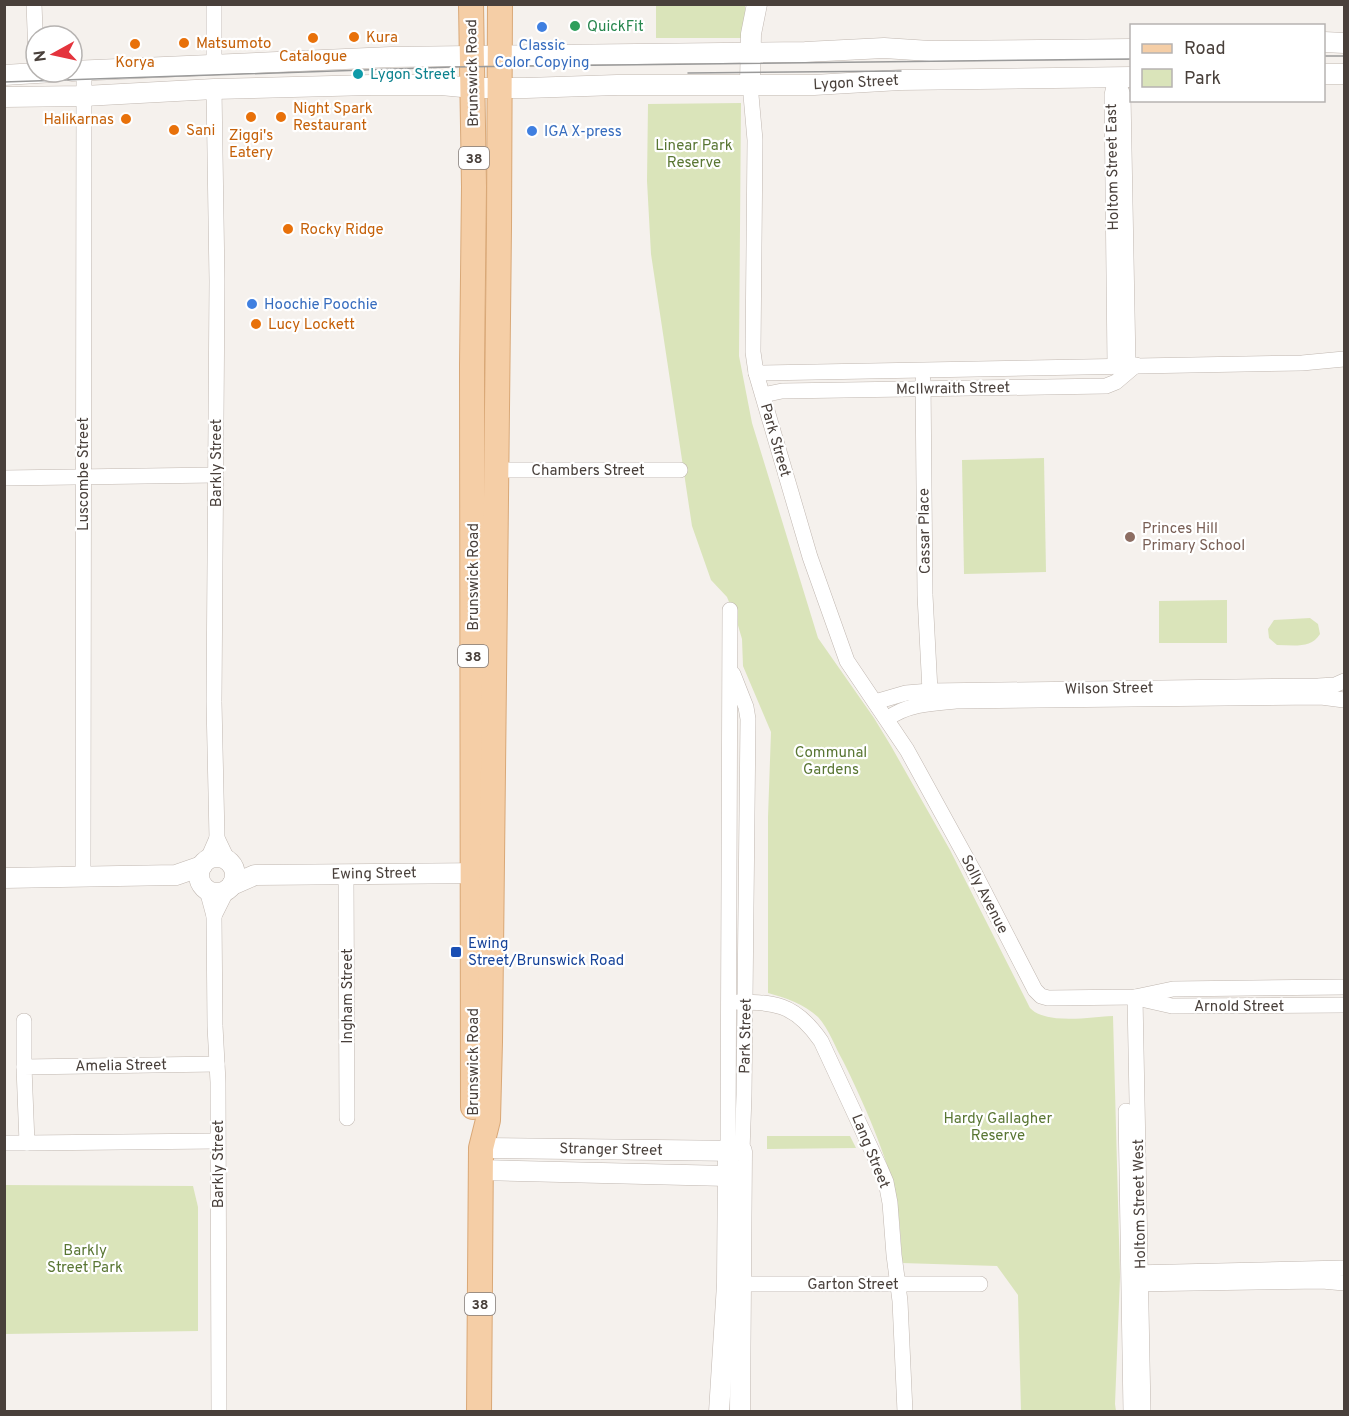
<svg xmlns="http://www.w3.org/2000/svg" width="1349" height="1416" font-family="Overpass,sans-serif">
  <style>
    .green { fill: #dae4ba }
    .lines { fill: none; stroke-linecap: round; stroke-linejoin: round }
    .minor-casing { stroke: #c0b7b0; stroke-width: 16 }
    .tertiary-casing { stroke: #c0b7b0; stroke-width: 21 }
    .primary-casing { stroke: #d9a877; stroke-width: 26 }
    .minor { stroke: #fff; stroke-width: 15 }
    .tertiary { stroke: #fff; stroke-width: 20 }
    .primary { stroke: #f5cea6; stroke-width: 24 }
    .tram { stroke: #9a9a9a; stroke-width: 1.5 }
    .leisure-dot { fill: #2e9e5b; stroke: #fff; stroke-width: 2 }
    .shop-dot { fill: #3f7fe0; stroke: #fff; stroke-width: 2 }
    .food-dot { fill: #e8710a; stroke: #fff; stroke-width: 2 }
    .culture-dot { fill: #0f9aa8; stroke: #fff; stroke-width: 2 }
    .education-dot { fill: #8d6e63; stroke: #fff; stroke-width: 2 }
    .transit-dot { fill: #1a4fb4; stroke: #fff; stroke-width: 2 }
    .labels { text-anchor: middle; stroke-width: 4.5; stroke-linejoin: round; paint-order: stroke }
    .shield { fill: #fff; stroke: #807976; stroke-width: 1.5 }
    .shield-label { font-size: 14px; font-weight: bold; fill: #49403b }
    .leisure-label { font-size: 15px; fill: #27864d; stroke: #fff; text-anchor: start }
    .food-label { font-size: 15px; fill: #c56008; stroke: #fff; text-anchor: start }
    .shop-label { font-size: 15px; fill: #366cbe; stroke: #fff; text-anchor: start }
    .street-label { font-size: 15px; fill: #49403b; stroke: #fff }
    .culture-label { font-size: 15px; fill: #0d838f; stroke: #fff; text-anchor: start }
    .park-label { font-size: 15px; fill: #597633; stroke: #fff }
    .education-label { font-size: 15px; fill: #785e54; stroke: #fff; text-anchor: start }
    .transit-label { font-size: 15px; fill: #164399; stroke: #fff; text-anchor: start }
  </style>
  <rect width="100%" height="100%" fill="#f5f1ed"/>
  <g class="green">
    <rect x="656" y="5" width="89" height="33"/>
    <path d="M 741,103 L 739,356 L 752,423 L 818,638 L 874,718 L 891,746 L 950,850 L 1030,1008 C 1046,1025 1091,1017 1113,1016 L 1120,1277 L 1115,1404 L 1116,1411 L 1021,1411 L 1018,1295 L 997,1266 L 902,1263 C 901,1241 900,1220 896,1199 C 888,1157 862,1099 843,1061 C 835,1047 829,1029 818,1017 C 804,1004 786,998 768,993 L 768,817 L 771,732 L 743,666 L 742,639 L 737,622 L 727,597 L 711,580 L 692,526 L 651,254 L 647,181 L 648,104 Z"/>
    <path d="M 1044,458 L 1046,572 L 964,574 L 962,460 Z"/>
    <path d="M 1227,600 L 1227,643 L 1159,643 L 1159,601 Z"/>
    <path d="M 1310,618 L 1318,624 L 1320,634 C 1311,649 1293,645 1277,645 L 1269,638 L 1268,629 L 1274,620 Z"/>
    <path d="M 767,1136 L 850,1136 L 856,1148 L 767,1149 Z"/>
    <path d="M 5,1185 L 193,1186 L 198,1207 L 198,1331 L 5,1334 Z"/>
  </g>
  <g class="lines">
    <g class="minor-casing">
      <g id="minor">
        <path d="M 34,4 L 36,55"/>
        <path d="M 214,4 L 214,66"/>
        <path d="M 1116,78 L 1123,95 L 1128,365"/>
        <path d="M 750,84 L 755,140 L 753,352 L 756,373 L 810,557 L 847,661 L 907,750 L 973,870 L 1035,990 L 1041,996 L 1048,998 L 1135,997 L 1173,989 L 1344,987"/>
        <path d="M 214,89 L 217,281 L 214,702 L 217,838 L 228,861"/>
        <path d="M 1115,365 L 1112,95 L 1116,78"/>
        <path d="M 756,373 L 1302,363 L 1344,359"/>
        <path d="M 923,380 L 925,595 L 930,691"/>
        <path d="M 763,395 L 782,391 L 1106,386 L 1116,382 L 1136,365"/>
        <path d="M 496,470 L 680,470"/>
        <path d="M 4,478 L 216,475"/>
        <path d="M 733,674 L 746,707 L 748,719 L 744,1095 L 742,1151"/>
        <path d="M 875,702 L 906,693 L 930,691 L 1318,686 L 1335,685 L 1344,681"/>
        <path d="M 887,719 C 907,704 932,703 956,701 L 1321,697 L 1344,700"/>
        <path d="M 207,861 L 217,838"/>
        <path d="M 346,873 L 347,1118"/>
        <path d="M 83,877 L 84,71"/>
        <path d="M 207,890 L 214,916 L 215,1026 L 218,1082 L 219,1412"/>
        <path d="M 214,916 L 227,890"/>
        <path d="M 1135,997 L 1143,1412"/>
        <path d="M 1141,999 L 1172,1006 L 1344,1005"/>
        <path d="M 729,1002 C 774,1002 794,1002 821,1041 L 880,1168 L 886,1182 L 890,1203 L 894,1255 L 900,1301 L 905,1412"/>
        <path d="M 24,1021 L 24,1067"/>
        <path d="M 217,1064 L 24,1067 L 27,1143 L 217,1141"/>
        <path d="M 1126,1111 L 1131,1412"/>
        <path d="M 4,1143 L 27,1143"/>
        <path d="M 728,1151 L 730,610"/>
        <path d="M 1132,1273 L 1344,1268"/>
        <path d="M 731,1284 L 980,1284"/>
        <path d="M 1132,1284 L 1322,1281 L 1344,1283"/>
      </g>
    </g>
    <g class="tertiary-casing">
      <g id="tertiary">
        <path d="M 1324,42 L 1344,43"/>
        <path d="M 72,71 L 391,57 L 805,52 L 884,48 L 930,51 L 1132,49"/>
        <path d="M 1324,74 L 1344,74"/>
        <path d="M 4,75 L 54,72"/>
        <path d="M 750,84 L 751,34 L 757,4"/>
        <path d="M 4,97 L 84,96 L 214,89 L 371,85 L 441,85 L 473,88 L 526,88 L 617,85 L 814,85 L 900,80 L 1132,77"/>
        <circle cx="217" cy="875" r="18"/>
        <path d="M 4,878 L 176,875 L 202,866"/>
        <path d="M 232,885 L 255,875 L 488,873"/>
        <path d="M 481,1148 L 742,1151 L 740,1412"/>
        <path d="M 481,1170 L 728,1176"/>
        <path d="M 719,1412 L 727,1284 L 728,1151"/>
      </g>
    </g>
    <g class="primary-casing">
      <g id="primary">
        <path d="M 471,4 L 474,187 L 472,365 L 473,1107"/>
        <path d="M 479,1412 L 481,1148 L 488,1120 L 490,1042 L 499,228 L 500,4"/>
      </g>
    </g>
    <use href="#minor" class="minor"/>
    <use href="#tertiary" class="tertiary"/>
    <use href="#primary" class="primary"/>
    <g class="tram">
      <path d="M 1324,56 L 1344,56"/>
      <path d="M 688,73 L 901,71"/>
      <path d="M 4,82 L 452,67 L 1132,59"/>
    </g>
  </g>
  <circle class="leisure-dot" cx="575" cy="26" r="6"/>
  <g class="shop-dot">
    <circle cx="542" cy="27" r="6"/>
    <circle cx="532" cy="131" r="6"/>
    <circle cx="252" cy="304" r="6"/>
  </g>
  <g class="food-dot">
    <circle cx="354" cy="37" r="6"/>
    <circle cx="313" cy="38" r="6"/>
    <circle cx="184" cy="43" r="6"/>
    <circle cx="135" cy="44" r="6"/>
    <circle cx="251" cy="117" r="6"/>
    <circle cx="281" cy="117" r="6"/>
    <circle cx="126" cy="119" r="6"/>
    <circle cx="174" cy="130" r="6"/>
    <circle cx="288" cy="229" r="6"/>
    <circle cx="256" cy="324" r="6"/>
  </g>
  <circle class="culture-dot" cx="358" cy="74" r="6"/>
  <circle class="education-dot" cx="1130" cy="537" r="6"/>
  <rect class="transit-dot" x="450" y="946" width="12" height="12" rx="3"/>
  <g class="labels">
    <g class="shield">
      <rect x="459" y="147" width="30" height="22" rx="4.5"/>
      <rect x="458" y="645" width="30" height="22" rx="4.5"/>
      <rect x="465" y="1293" width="30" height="22" rx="4.5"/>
    </g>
    <g class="shield-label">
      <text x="474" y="163">38</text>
      <text x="473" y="661">38</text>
      <text x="480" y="1309">38</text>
    </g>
    <g class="leisure-label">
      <text x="587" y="31">QuickFit</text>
    </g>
    <g class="food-label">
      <text x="366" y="42">Kura</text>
      <text x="196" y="48">Matsumoto</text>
      <text x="313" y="61" text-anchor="middle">Catalogue</text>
      <text x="135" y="67" text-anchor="middle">Korya</text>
      <text x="293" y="113">Night Spark<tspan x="293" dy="17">Restaurant</tspan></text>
      <text x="114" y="124" text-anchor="end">Halikarnas</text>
      <text x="186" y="135">Sani</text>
      <text x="251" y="140" text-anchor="middle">Ziggi's<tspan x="251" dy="17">Eatery</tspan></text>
      <text x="300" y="234">Rocky Ridge</text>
      <text x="268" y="329">Lucy Lockett</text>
    </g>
    <g class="shop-label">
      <text x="542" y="50" text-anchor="middle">Classic<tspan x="542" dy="17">Color Copying</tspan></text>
      <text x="544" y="136">IGA X-press</text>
      <text x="264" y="309">Hoochie Poochie</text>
    </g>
    <g class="street-label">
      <text transform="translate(472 73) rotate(-91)" y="5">Brunswick Road</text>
      <text transform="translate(856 82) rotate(-3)" y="5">Lygon Street</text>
      <text transform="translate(1112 167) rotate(-91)" y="5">Holtom Street East</text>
      <text transform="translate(953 388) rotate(-1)" y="5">McIlwraith Street</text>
      <text transform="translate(776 440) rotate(74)" y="5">Park Street</text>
      <text transform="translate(216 463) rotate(-90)" y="5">Barkly Street</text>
      <text x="588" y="475">Chambers Street</text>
      <text transform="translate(83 474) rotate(-90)" y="5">Luscombe Street</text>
      <text transform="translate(924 531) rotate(-91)" y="5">Cassar Place</text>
      <text transform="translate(473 577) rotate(-90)" y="5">Brunswick Road</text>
      <text transform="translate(1109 688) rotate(-1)" y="5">Wilson Street</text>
      <text transform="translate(374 873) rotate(-1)" y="5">Ewing Street</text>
      <text transform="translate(985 894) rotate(63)" y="5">Solly Avenue</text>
      <text transform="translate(347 996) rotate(-90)" y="5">Ingham Street</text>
      <text x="1239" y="1011">Arnold Street</text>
      <text transform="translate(745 1036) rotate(-89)" y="5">Park Street</text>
      <text transform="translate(473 1062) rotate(-90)" y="5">Brunswick Road</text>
      <text transform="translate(121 1065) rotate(-1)" y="5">Amelia Street</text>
      <text transform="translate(611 1149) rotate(1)" y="5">Stranger Street</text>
      <text transform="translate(871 1151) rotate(68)" y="5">Lang Street</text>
      <text transform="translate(218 1164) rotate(-90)" y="5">Barkly Street</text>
      <text transform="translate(1139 1204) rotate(-91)" y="5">Holtom Street West</text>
      <text x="853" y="1289">Garton Street</text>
    </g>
    <g class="culture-label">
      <text x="370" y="79">Lygon Street</text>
    </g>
    <g class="park-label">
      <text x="694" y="150">Linear Park<tspan x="694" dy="17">Reserve</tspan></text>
      <text x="831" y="757">Communal<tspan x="831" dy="17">Gardens</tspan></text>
      <text x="998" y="1123">Hardy Gallagher<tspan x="998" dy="17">Reserve</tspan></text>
      <text x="85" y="1255">Barkly<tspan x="85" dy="17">Street Park</tspan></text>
    </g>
    <g class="education-label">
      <text x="1142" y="533">Princes Hill<tspan x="1142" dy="17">Primary School</tspan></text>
    </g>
    <g class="transit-label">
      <text x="468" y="948">Ewing<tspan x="468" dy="17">Street/Brunswick Road</tspan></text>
    </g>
  </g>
  <rect width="1349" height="1416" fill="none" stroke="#49403b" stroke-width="12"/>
  <rect x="1130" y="24" width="195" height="78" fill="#ffffff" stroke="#b6b3b1" stroke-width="1.5"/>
  <rect x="1142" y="44" width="30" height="9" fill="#f5cea6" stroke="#b6b3b1" stroke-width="1.5"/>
  <text x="1184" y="54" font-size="18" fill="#49403b">Road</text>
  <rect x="1142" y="69" width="30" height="18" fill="#dae4ba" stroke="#b6b3b1" stroke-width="1.5"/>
  <text x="1184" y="84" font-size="18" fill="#49403b">Park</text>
  <g transform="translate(54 54) rotate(262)"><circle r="28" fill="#ffffff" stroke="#b6b3b1" stroke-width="1.5"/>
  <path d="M0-4.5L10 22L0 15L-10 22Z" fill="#e4343d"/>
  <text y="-9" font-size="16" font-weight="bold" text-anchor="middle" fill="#49403b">N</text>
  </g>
</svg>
